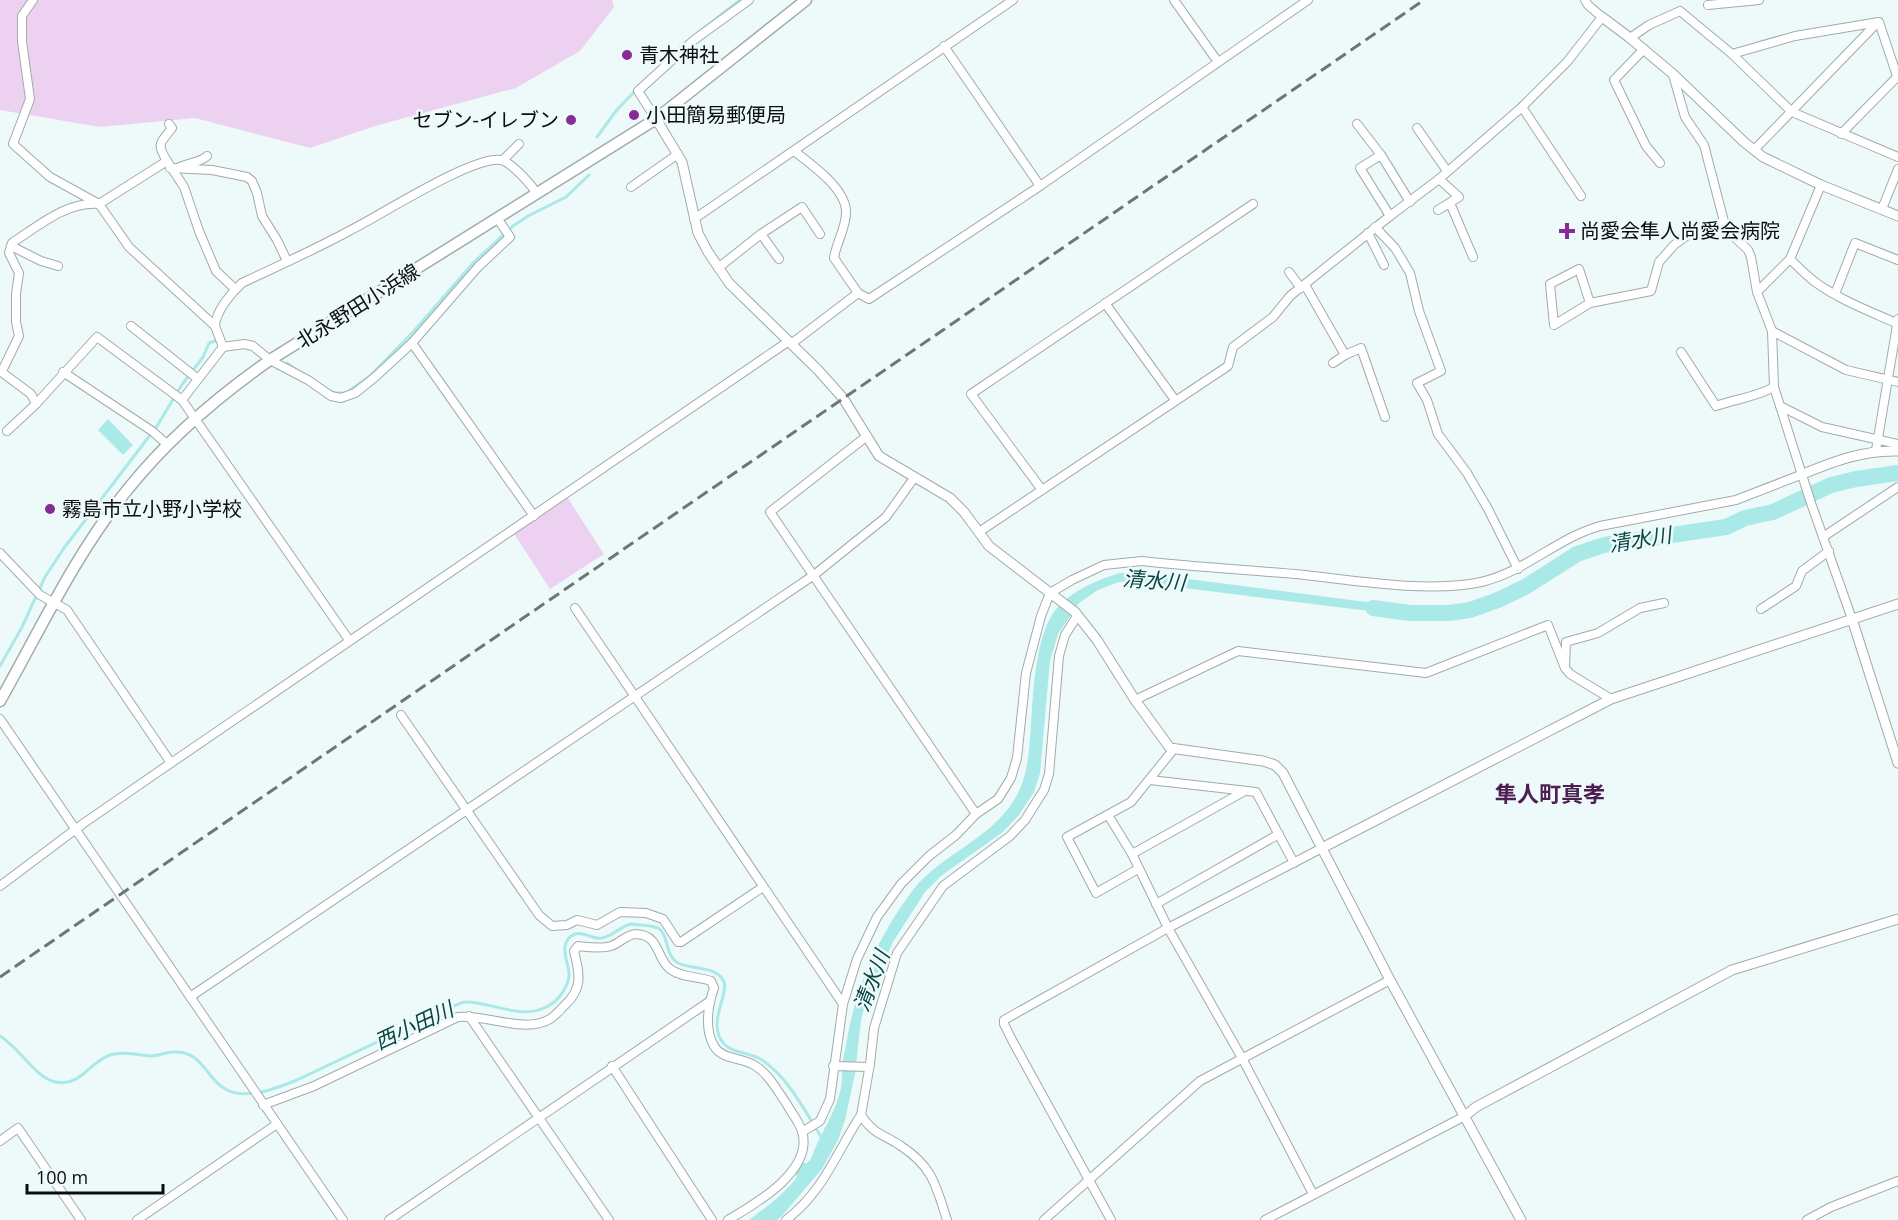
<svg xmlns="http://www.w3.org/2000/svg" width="1898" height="1220" font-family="'Open Sans','Noto Sans JP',sans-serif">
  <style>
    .green { fill: #edd1f1 }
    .water { fill: #a9e9e8 }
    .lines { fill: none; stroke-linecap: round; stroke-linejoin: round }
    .stream { stroke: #a9e9e8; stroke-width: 3 }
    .river { stroke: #a9e9e8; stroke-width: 16 }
    .minor-casing { stroke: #a0abab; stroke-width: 10 }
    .tertiary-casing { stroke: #a0abab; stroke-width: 11 }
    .secondary-casing { stroke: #a0abab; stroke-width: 13 }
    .minor { stroke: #fff; stroke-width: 8 }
    .tertiary { stroke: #fff; stroke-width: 9 }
    .secondary { stroke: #fff; stroke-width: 10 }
    .rail { stroke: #6d7575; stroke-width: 3; stroke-dasharray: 12 6; stroke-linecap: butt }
    .poi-dot { fill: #872b96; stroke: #eefafa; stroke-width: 2 }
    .labels { text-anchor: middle; stroke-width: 5; stroke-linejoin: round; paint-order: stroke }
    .poi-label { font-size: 20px; fill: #0a0e0e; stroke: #eefafa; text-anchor: start }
    .street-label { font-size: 20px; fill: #0a0e0e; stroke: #eefafa }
    .water-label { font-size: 21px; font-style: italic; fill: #084444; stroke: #eefafa }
    .quarter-label { font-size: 22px; font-weight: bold; fill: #4b1f52; stroke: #eefafa }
  </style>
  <rect width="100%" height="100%" fill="#eefafa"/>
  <g class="green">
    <path d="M 0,0 L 612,0 L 614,7 L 580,51 L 516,88 L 375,126 L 310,148 L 195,118 L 100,127 L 0,110 Z"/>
    <path d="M 567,497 L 604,554 L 550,589 L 513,532 Z"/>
  </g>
  <g class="water">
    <path d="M 108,419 L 133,445 L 123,455 L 98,430 Z"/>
    <path d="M 1120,573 L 1149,574 L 1382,604 L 1394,611 L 1393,613 L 1361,610 L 1129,581 L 1119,582 L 1098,590 L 1079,603 L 1058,634 L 1050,661 L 1040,773 L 1034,792 L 1019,815 L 1003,832 L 941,876 L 925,892 L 893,942 L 865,1005 L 861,1020 L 855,1074 L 845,1120 L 838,1140 L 822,1169 L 780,1218 L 777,1220 L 749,1220 C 767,1207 784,1194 797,1177 L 796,1172 L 802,1163 L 807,1163 L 811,1159 C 819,1135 834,1116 840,1092 C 843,1082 841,1071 843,1060 C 845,1050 847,1040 849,1029 C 859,979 882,931 913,890 C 941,854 990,840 1014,800 C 1026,782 1028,760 1030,739 C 1033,704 1033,635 1057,608 C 1074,589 1097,580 1120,573 Z"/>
  </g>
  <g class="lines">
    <g class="stream">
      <path d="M 698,33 L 740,0"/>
      <path d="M 597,137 L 616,111 L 636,90"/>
      <path d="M 287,363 L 298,371"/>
      <path d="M 327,389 L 335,393 L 346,393 L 370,376 L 413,332 L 474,262 L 513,226 L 528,216 L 566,197 L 589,175"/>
      <path d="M 0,666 L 22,627 L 45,577 L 64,548 L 157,426 L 181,386 L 203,357 L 209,343 L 215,341"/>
      <path d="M 0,1036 C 19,1047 35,1078 56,1082 C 81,1087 89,1062 110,1055 C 124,1051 137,1055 151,1056 C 158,1056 166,1052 173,1052 C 203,1050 206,1080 227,1090 C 248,1100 277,1088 297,1080 L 449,1008 C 454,1006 461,1002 466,1002 C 493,1002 522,1021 548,1006 C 559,1001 570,984 569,972 C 567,960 558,941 575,934 C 583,931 593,940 602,938 C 613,936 620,927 630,924 C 638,925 651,925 658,928 C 669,935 665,956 678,963 C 691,970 717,965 724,982 C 729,995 706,1024 724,1044 C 734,1054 750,1052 762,1060 C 789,1078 806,1113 823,1140"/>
    </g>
    <path class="river" d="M 1373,608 L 1410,613 L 1449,613 L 1470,610 L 1498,600 L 1525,587 L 1577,554 L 1604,545 L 1726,527 L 1745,518 L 1773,512 L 1831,485 L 1856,479 L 1898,473"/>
    <g class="minor-casing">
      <g id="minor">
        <path d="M 33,0 L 22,16 L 22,41 L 30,99 L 13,144 L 50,177 L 99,204 L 129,247 L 215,326 L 223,347"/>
        <path d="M 1174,0 L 1218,62"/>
        <path d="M 1708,5 L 1759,0"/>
        <path d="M 1630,38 L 1649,25 L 1680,11 L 1732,54 L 1792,112 L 1898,157"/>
        <path d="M 944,46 L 1040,186"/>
        <path d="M 1644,49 L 1614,80 L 1646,146 L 1660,163"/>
        <path d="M 1732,54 L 1795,36 L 1879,22 L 1898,79"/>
        <path d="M 1673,75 L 1685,117 L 1704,145 L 1726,229 L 1748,250 L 1751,257 L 1757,292 L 1772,331 L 1774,387 L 1811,503 L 1852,619"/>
        <path d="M 1522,107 L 1581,196"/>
        <path d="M 656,119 L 638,91 L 694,40 L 749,0"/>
        <path d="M 1357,124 L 1381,155 L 1410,202"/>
        <path d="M 1417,128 L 1447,171"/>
        <path d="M 1841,134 L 1897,77"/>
        <path d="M 1754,150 L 1878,22"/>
        <path d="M 794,151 C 811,164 845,188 846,211 C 847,226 836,243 834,258 L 858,293 L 869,299 L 1040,186 L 1308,0"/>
        <path d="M 1381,155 L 1360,168 L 1390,216"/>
        <path d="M 503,160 L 519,144"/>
        <path d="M 167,161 C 156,143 160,144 172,128 L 169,124"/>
        <path d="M 170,168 L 212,170 L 247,177 L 252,181 L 257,193 L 262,216 L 277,240 L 287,261"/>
        <path d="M 176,169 C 186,163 200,163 207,156"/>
        <path d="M 631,187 L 678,154"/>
        <path d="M 1450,203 L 1473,257"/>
        <path d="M 1882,209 L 1898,169"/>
        <path d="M 1438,210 L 1459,197 L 1439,179"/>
        <path d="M 694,219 L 1013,0"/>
        <path d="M 1375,227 L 1395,248 L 1410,273 L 1419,311 L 1441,371 L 1417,383 L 1427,400 L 1438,434 L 1467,473 L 1488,509 L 1518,569"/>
        <path d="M 1368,233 L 1384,265"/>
        <path d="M 761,234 L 779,259"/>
        <path d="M 11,246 L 41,261 L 58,266"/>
        <path d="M 1790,259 C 1798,267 1806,275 1815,282 C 1840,300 1869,311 1896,323"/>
        <path d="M 718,268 L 761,234 L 802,207 L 820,234"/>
        <path d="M 1289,272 L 1301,288"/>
        <path d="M 1305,285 L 1345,355 L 1361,348 L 1385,417"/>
        <path d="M 1757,292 L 1790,259 L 1821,185"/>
        <path d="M 1835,294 L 1855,243 L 1898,260"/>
        <path d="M 1105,303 L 1175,400"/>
        <path d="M 1590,303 L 1579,269 L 1550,284 L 1554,325 L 1590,303 L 1651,291 L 1659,262 L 1674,245 L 1696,229 L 1724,222"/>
        <path d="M 131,326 L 198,379"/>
        <path d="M 215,326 C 216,311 231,293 242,283 C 278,266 314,250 349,231 C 378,217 473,155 501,160 C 512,163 531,184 537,194"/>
        <path d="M 1772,331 L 1846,370 L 1898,382"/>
        <path d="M 412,343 L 534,516"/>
        <path d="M 791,344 L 858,293"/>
        <path d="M 1681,352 L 1716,406 C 1736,399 1756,397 1774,387"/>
        <path d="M 1333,363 L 1345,355"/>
        <path d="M 0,371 L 31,394 L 36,404"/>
        <path d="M 2,371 L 19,336 L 16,322 L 16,294 L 19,273 L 9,253 L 12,243 C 38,226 67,201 99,204 L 167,161 L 184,187 L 199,231 L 216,271 L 235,289"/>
        <path d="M 63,372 L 152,431 L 168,445"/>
        <path d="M 182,400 L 223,347 L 244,344 L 253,346 L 270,360 L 308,380 L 331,396 L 341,398 L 355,393 L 374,378 L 412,343 L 478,267 L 510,237 L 497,218"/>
        <path d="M 1780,406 L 1822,427 L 1898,444"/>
        <path d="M 7,431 L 36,404 L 97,337 L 182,400 L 349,640"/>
        <path d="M 867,436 L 770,512 L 976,814"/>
        <path d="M 1876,450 L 1898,319"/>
        <path d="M 1042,490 L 971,394 L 1253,204"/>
        <path d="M 979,532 L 1228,366 L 1233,347 L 1273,317 L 1290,296 L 1390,216 L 1439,179 L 1522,107 L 1567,62 L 1602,17 L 1588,5 L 1585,0"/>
        <path d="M 1823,537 L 1898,487"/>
        <path d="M 0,553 L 40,595 L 67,610 L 171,763"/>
        <path d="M 575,608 L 843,1004"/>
        <path d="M 1761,609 L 1796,586 L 1802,571 L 1829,551"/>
        <path d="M 1565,667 L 1566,642 L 1598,633 L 1640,608 L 1664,603"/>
        <path d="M 1135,700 L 1238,651 L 1426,673 L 1548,625 L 1565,668 L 1570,674 L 1611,699"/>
        <path d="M 401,715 L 539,915 L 552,926 L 567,925 L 577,920 L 597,925 L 620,912 L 646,913 L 663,919 L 678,942 L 681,942 L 763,887"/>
        <path d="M 0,719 L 343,1220"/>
        <path d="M 1150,780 L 1256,792 L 1294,863"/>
        <path d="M 1108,815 L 1132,854 L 1168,928 L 1242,1058 L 1313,1194"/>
        <path d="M 1132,854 L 1243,792"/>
        <path d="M 1138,869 L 1096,893 L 1067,837 L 1131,802 L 1173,750"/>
        <path d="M 0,886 L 84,823 L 171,763 L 789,341"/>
        <path d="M 1156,904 L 1279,834"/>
        <path d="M 190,997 L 814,575 L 886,517 L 914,478"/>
        <path d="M 469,1016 L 609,1220"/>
        <path d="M 612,1066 L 712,1220"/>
        <path d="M 833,1066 L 869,1067"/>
        <path d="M 263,1105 L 314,1086 L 458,1017 C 486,1014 525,1034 550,1019 C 555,1016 560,1010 564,1006 C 583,989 580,974 574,951 L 578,946 C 588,947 601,949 611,946 C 620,943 627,934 636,934 C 660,935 656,958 670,969 C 682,978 697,976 711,981 L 714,988 C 708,1005 704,1029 714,1046 C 722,1060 741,1057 754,1065 C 768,1073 777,1090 786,1103 C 791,1112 799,1122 802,1131 C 814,1171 755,1204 728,1220"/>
        <path d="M 802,1132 L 820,1121 L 830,1099 L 843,1004 L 857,959 L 877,917 L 901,884 L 929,856 L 956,835 L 976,814 L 998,799 L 1011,778 L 1017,758 L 1026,673 L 1041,616 L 1050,593 L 1072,580 L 1104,565 L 1142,561 C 1196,567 1250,570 1305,575 C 1356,581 1432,593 1481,582 C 1525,572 1557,538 1600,526 L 1736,500 L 1803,474"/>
        <path d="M 0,1141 L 18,1128 L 81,1220"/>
        <path d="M 137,1220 L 277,1124"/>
        <path d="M 389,1220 L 710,1001"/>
        <path d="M 786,1220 C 824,1191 836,1153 861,1115"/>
        <path d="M 947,1220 C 936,1186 933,1167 901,1146 C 883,1134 873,1134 861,1115 L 870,1064 L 874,1028 L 897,953 L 943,886 L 1010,836 L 1025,820 L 1044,790 L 1049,774 L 1059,656 L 1065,635 L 1077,616"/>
        <path d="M 1044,1220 L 1200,1081 L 1390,980"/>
        <path d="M 1111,1220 L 1013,1042 L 1004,1024 L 1004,1020 L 1168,928 L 1322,848"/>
        <path d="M 1265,1220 L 1465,1116"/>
        <path d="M 1807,1220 L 1831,1207 L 1898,1181"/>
      </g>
    </g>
    <g class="tertiary-casing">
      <g id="tertiary">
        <path d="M 1602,17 L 1630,38 L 1673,74 L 1744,142 L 1763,157 L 1821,185 L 1898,216"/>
        <path d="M 656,119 L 682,162 L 698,233 L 708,252 L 729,283 L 818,370 L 843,398 L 879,456 L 950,498 L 964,512 L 989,546 L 1075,612 L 1097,640 L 1135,700 L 1170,748 L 1263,761 L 1275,765 L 1283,773 L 1390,980 L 1521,1220"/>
        <path d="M 1803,474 C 1835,461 1863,450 1898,451"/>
        <path d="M 1852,619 L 1898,763"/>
        <path d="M 1322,848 L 1611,699 L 1898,604"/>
        <path d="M 1465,1116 L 1476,1107 L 1732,970 L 1898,919"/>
      </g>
    </g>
    <g class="secondary-casing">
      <path id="secondary" d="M 0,701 C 40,630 76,553 128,489 C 168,439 217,397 270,360 L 656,119 L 806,0"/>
    </g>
    <use href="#minor" class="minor"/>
    <use href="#tertiary" class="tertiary"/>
    <use href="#secondary" class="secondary"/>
    <path class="rail" d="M 0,977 L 1424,0"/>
  </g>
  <g class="poi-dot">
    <circle cx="627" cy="55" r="6"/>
    <circle cx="634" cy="115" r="6"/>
    <circle cx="571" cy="120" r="6"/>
    <path d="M1564 222h6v6h6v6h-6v6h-6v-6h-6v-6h6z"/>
    <circle cx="50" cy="509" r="6"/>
  </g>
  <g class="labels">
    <g class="poi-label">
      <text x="639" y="62">青木神社</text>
      <text x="646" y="122">小田簡易郵便局</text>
      <text x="559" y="127" text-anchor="end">セブン-イレブン</text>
      <text x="1580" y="238">尚愛会隼人尚愛会病院</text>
      <text x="62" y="516">霧島市立小野小学校</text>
    </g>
    <g class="street-label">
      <text transform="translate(358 306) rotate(-32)" y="7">北永野田小浜線</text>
    </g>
    <g class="water-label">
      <text transform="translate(1640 540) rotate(-9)" y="7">清水川</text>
      <text transform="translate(1154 581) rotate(4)" y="7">清水川</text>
      <text transform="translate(872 981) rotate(-69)" y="7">清水川</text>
      <text transform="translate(414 1026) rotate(-25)" y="7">西小田川</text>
    </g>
    <g class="quarter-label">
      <text x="1550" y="802">隼人町真孝</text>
    </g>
  </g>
  <path d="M27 1184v9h136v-9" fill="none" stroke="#0a0e0e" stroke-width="3"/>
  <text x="36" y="1184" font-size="18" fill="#0a0e0e" stroke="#eefafa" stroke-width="4.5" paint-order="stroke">100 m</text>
</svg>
